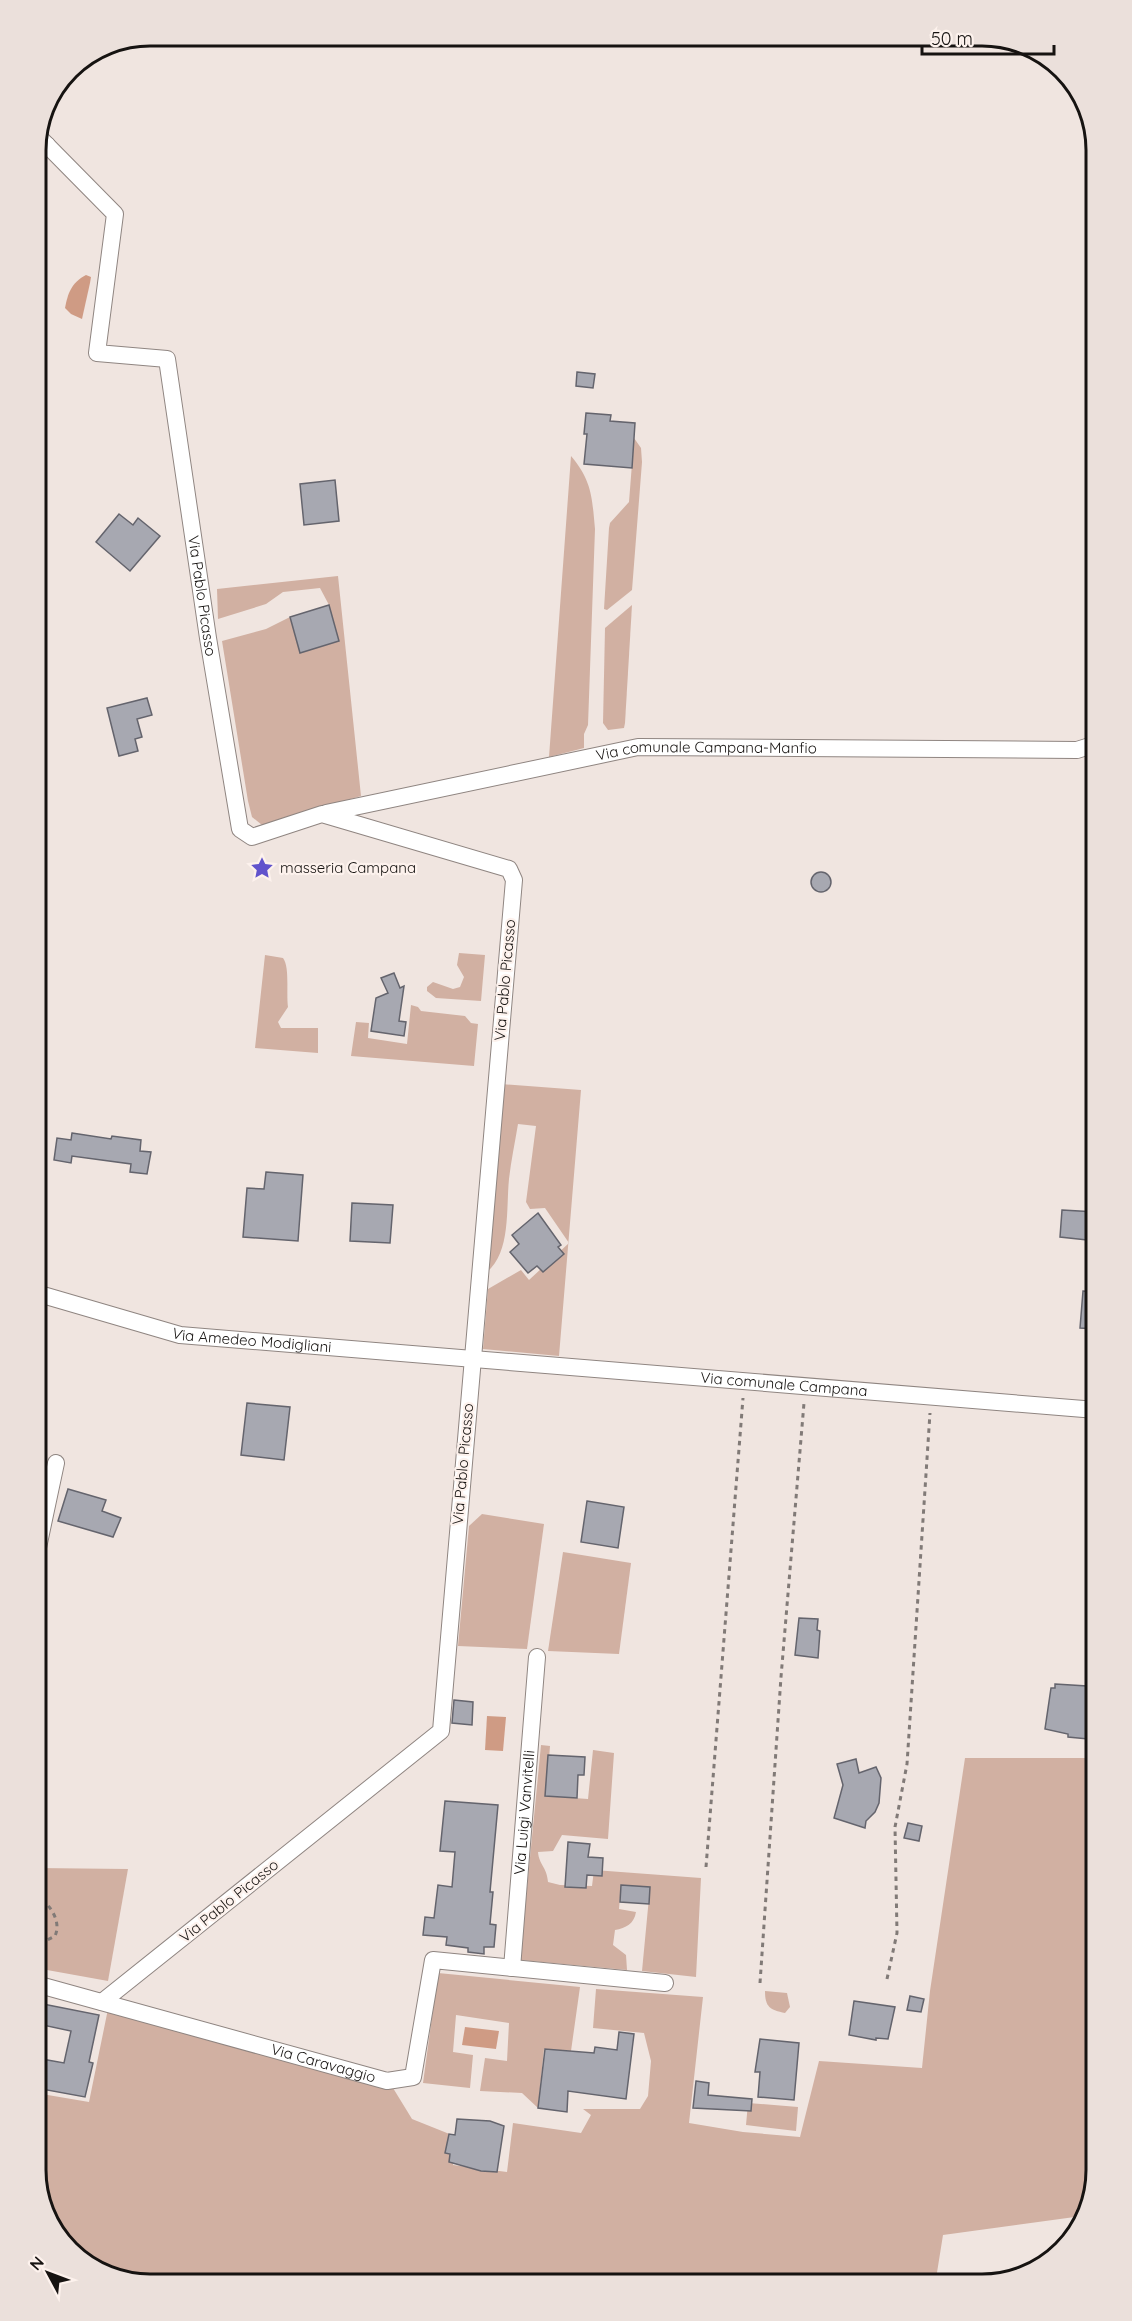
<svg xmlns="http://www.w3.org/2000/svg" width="1132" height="2321" font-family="Quicksand,sans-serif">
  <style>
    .green { fill: #d1b0a2 }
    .water { fill: #cf9b84 }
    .building { fill: #a7a8b1; stroke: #64646d; stroke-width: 1.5 }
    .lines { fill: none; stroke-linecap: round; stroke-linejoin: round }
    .street-casing { stroke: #8f8581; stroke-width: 18 }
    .path { stroke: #817a77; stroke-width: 3; stroke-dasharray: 4.5 4.5; stroke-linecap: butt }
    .street { stroke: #fff; stroke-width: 16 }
    .labels { text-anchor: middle; stroke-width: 4.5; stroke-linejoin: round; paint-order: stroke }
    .street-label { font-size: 15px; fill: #161311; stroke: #fdf2ed }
    .poi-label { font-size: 15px; fill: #161311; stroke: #fdf2ed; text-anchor: start }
    .rim { fill: none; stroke: #161311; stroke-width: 3 }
  </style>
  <rect width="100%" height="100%" fill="#f0e5e0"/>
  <g class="green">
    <path d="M 634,438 L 641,448 L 642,462 L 632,590 L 607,610 L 604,609 L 609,528 L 610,523 L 629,502 Z"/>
    <path d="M 571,456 C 592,481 592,497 595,529 L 588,725 L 584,734 L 584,748 L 549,757 Z"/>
    <path d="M 338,576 L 361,796 L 262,825 L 252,817 L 248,801 L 222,641 L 266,629 L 290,617 L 300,653 L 339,641 L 329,605 L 320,588 L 283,592 L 266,604 L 218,619 L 217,589 Z"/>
    <path d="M 632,605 L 625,723 L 624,728 L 608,730 L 603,723 L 605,628 Z"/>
    <path d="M 459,953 L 485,955 L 481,1001 L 436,998 L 427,991 L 427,987 L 433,982 L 453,989 L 460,987 L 464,977 L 457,965 Z"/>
    <path d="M 265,955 L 283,958 C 290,967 286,993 288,1007 L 278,1022 L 281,1028 L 318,1028 L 318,1053 L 255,1048 Z"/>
    <path d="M 411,1005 L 418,1007 L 421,1011 L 465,1016 L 471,1023 L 478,1024 L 474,1066 L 351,1056 L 356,1022 L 369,1023 L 368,1038 L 407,1044 Z"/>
    <path d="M 500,1084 L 581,1090 L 559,1356 L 483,1349 L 488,1289 L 521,1270 L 529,1280 L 569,1243 L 545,1208 L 530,1209 L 526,1202 L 536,1126 L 518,1124 C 515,1142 511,1161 509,1179 C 506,1209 511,1252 487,1272 Z"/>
    <path d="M 482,1514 L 544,1524 L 527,1649 L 458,1646 L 469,1526 Z"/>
    <path d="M 563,1552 L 631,1563 L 619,1654 L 548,1651 Z"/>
    <path d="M 541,1745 L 550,1746 L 546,1796 L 588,1799 L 593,1750 L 614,1753 L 608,1839 L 562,1835 L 553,1851 L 538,1852 C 539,1865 547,1867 548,1882 L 560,1885 L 592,1886 L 594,1870 L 701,1878 L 696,1977 L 642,1971 L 650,1887 L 621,1885 L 619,1909 L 636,1912 C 634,1924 626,1928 615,1930 L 613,1945 L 626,1955 L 627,1970 L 520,1960 Z"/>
    <path d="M 1096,1754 L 1096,2171 L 1082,2216 L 943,2235 L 935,2285 L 143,2285 L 81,2262 L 45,2214 L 36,2171 L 36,2093 L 89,2102 L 108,2009 L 393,2088 L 412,2119 L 457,2137 L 453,2165 L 507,2172 L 513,2123 L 581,2133 L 591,2115 L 583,2109 L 640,2109 L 648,2096 L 651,2061 L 644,2033 L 593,2028 L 596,1989 L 703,1997 L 689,2123 L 743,2132 L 800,2137 L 819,2061 L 922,2068 L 930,1991 L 965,1758 L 1093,1758 Z"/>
    <path d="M 36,1868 L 128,1869 L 108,1981 L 36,1968 Z"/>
    <path d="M 438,1973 L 580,1987 L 571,2051 L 544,2049 L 538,2108 L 522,2093 L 480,2091 L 485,2058 L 507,2061 L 509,2023 L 456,2015 L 453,2052 L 473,2055 L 470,2088 L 423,2083 Z"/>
    <path d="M 765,1991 L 787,1993 L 790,2007 L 785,2013 C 770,2010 765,2007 765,1991 Z"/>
    <path d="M 748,2103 L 798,2107 L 796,2131 L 746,2125 Z"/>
  </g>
  <g class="water">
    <path d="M 86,275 L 91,277 L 90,283 L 82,319 L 71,314 L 65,308 C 68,293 71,283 86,275 Z"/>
    <path d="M 487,1716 L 506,1717 L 503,1751 L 485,1750 Z"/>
    <path d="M 465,2027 L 499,2031 L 496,2049 L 462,2045 Z"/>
  </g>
  <g class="building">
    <path d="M 577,372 L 595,374 L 593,388 L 576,386 Z"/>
    <path d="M 586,413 L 611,415 L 610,421 L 635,423 L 632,468 L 584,464 L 587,434 L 584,434 Z"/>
    <path d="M 335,480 L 339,521 L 304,525 L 300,484 Z"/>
    <path d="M 119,514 L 133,525 L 138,518 L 160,536 L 130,571 L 96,542 Z"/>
    <path d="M 329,605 L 339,641 L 300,653 L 290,617 Z"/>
    <path d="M 147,698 L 152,715 L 137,719 L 142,737 L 135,739 L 138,751 L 119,756 L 107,708 Z"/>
    <circle cx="821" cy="882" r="10"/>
    <path d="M 394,973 L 400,988 L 404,986 L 399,1021 L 406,1022 L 404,1036 L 371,1031 L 376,998 L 388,993 L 381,978 Z"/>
    <path d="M 72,1133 L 111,1139 L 112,1136 L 141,1140 L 140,1151 L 151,1152 L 147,1174 L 130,1172 L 131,1164 L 72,1156 L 71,1163 L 54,1160 L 57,1138 L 71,1140 Z"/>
    <path d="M 266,1172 L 303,1175 L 298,1241 L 243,1237 L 247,1188 L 264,1189 Z"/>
    <path d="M 352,1203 L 393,1205 L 390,1243 L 350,1241 Z"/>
    <path d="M 1062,1210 L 1096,1212 L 1096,1241 L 1060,1237 Z"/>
    <path d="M 538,1213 L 561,1245 L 558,1247 L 564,1254 L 543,1272 L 537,1266 L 528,1273 L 510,1252 L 519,1244 L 512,1235 Z"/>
    <path d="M 1083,1291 L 1096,1292 L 1096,1329 L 1080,1328 Z"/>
    <path d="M 247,1403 L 290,1407 L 284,1460 L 241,1455 Z"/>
    <path d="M 68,1489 L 106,1500 L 102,1511 L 121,1518 L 113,1537 L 58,1521 Z"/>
    <path d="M 587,1501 L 624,1507 L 618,1548 L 581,1542 Z"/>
    <path d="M 799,1618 L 818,1619 L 817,1630 L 820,1631 L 818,1658 L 795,1655 Z"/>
    <path d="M 1055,1684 L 1087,1686 L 1087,1720 L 1089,1721 L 1088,1739 L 1068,1737 L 1068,1734 L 1045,1729 L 1051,1688 L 1055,1688 Z"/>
    <path d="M 454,1700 L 473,1702 L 472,1725 L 452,1723 Z"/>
    <path d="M 548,1755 L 585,1757 L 584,1775 L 578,1775 L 577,1798 L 545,1796 Z"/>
    <path d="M 856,1759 L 859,1773 L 876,1767 L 881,1778 L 879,1803 L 875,1812 L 866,1821 L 865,1828 L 834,1818 L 843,1785 L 837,1764 Z"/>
    <path d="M 445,1801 L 498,1805 L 490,1892 L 493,1892 L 490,1924 L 496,1925 L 494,1947 L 484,1947 L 484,1954 L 468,1952 L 468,1948 L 446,1945 L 447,1937 L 423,1935 L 425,1917 L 434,1918 L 438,1885 L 452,1887 L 455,1852 L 440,1851 Z"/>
    <path d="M 908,1823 L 922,1826 L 919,1841 L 904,1838 Z"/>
    <path d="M 568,1842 L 590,1844 L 588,1857 L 603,1858 L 602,1876 L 587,1875 L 586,1888 L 565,1887 Z"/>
    <path d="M 621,1885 L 650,1887 L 649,1904 L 620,1902 Z"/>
    <path d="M 910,1996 L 924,1999 L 921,2012 L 907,2010 Z"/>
    <path d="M 854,2001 L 895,2007 L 888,2039 L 876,2038 L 876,2040 L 849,2035 Z"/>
    <path d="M 43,2004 L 99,2015 L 89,2062 L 93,2063 L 85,2097 L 36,2088 L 36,2058 L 64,2063 L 71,2031 L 38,2024 Z"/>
    <path d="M 619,2032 L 634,2034 L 626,2099 L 568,2091 L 567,2112 L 538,2108 L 545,2049 L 594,2053 L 595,2047 L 617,2050 Z"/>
    <path d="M 760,2039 L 799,2043 L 794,2100 L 758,2097 L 760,2072 L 755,2072 Z"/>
    <path d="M 696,2081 L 709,2083 L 708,2095 L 752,2099 L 751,2111 L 693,2108 Z"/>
    <path d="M 457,2119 L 490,2121 L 504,2126 L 497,2172 L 481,2171 L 449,2162 L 450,2154 L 445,2153 L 449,2134 L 455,2135 Z"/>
  </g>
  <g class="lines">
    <g class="street-casing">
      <g id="street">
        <path id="s1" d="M 39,137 L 115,214 L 97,353 L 167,359 L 208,638 L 240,829 L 252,837 L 322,814 L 509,869 L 514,880 L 441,1731 L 102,2002"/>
        <path d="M 36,155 L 47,145"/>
        <path id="s2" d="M 326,813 L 638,747 L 1077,750 L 1096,744"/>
        <path id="s3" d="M 36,1293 L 180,1335 L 1096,1410"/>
        <path d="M 36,1557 L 56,1463"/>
        <path id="s4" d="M 512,1968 L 537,1657"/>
        <path id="s5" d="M 36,1984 L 387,2081 L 413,2077 L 433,1960 L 665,1983"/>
      </g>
    </g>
    <g class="path">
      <path d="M 706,1867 L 743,1398"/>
      <path d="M 36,1933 L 41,1943"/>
      <path d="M 36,1952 L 41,1943 L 55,1936 C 62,1920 49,1904 36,1894"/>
      <path d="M 887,1979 L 897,1933 L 895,1827 L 907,1764 L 930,1413"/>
      <path d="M 760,1983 L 781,1677 L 804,1403"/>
    </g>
    <use href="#street" class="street"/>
  </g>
  <defs>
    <g id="sight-bare" transform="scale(1.8)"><path d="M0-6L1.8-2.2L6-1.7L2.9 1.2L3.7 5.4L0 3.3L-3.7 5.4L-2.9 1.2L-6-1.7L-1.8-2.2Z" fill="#6153cc" stroke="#fdf2ed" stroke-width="2.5" paint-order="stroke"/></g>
  </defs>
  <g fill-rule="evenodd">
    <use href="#sight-bare" x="262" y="868"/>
  </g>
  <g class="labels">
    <g class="street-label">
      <text dy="5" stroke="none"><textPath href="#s1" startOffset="558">Via Pablo Picasso</textPath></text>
      <text dy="5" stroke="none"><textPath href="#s2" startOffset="387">Via comunale Campana-Manfio</textPath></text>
      <text transform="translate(505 980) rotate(-85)" y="5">Via Pablo Picasso</text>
      <text dy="5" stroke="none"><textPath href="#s3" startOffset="222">Via Amedeo Modigliani</textPath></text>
      <text dy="5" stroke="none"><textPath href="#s3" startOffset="756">Via comunale Campana</textPath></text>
      <text transform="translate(463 1464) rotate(-85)" y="5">Via Pablo Picasso</text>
      <text dy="5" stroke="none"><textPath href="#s4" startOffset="156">Via Luigi Vanvitelli</textPath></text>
      <text transform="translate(229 1901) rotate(-39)" y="5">Via Pablo Picasso</text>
      <text dy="5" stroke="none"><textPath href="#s5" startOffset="298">Via Caravaggio</textPath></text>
    </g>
    <g class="poi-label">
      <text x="280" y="873">masseria Campana</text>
    </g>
  </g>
  <path d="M0 0H1132V2321H0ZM150 46H982A104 104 0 0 1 1086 150V2170A104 104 0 0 1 982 2274H150A104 104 0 0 1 46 2170V150A104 104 0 0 1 150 46Z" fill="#ebe0db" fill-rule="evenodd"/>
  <path class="rim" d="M150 46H982A104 104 0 0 1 1086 150V2170A104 104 0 0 1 982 2274H150A104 104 0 0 1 46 2170V150A104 104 0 0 1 150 46Z"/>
  <g transform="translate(48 2273) rotate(311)" stroke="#fdf2ed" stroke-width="4.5" paint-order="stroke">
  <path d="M0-4.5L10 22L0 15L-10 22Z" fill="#161311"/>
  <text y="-9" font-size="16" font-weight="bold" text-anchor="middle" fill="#161311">N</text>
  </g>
  <path d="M922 45v9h132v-9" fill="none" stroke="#161311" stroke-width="3"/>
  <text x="931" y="45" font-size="18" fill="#161311" stroke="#fdf2ed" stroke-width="4.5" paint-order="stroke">50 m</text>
</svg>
